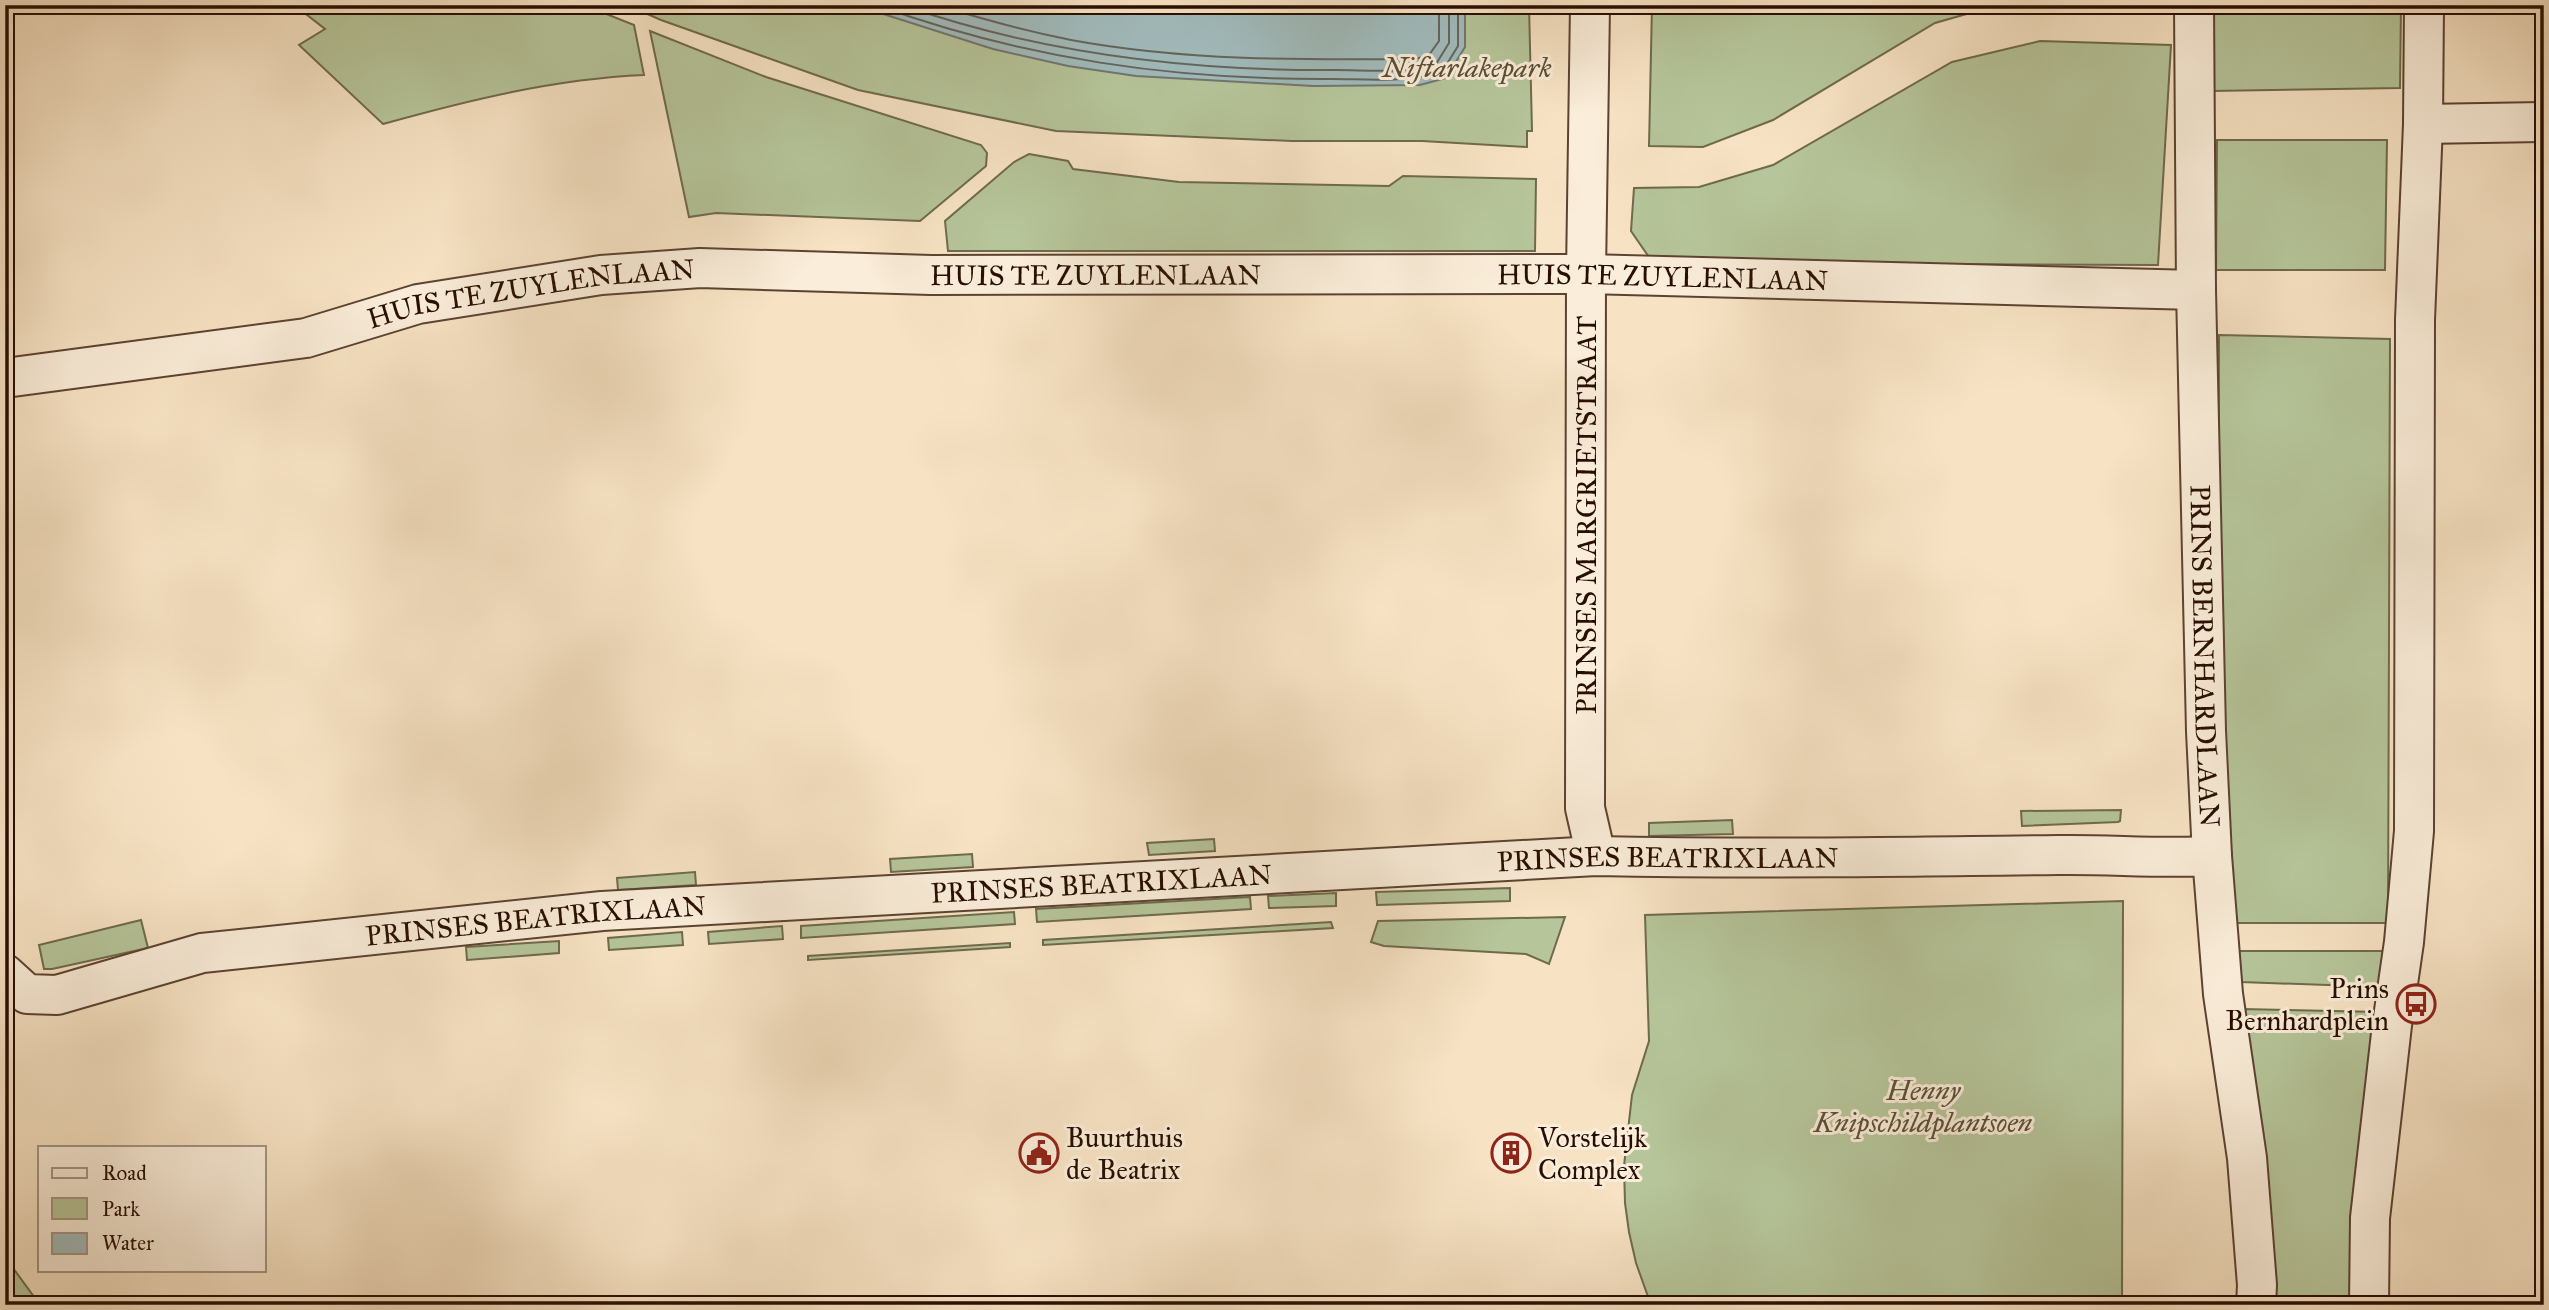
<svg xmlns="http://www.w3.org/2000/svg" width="2549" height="1310" font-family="'IM FELL Great Primer',serif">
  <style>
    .green { fill: #b6c59a; stroke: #6f6a4d; stroke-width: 2 }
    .water { fill: #a1bcbd; stroke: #717671; stroke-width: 2 }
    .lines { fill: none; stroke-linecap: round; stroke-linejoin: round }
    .shore { stroke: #64655e; stroke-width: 2 }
    .minor-casing { stroke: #5c4331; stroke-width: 42 }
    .tertiary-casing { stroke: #5c4331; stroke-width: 42 }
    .minor { stroke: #faedd9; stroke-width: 38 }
    .tertiary { stroke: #faedd9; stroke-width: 38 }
    .labels { text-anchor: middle; stroke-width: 6; stroke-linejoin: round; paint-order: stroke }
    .park-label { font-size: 28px; font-style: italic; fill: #5a4e36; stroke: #faedd9 }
    .street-label { font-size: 28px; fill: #280e00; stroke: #faedd9 }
    .poi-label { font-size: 28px; fill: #280e00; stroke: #faedd9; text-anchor: start }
  </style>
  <rect width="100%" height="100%" fill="#f7e3c4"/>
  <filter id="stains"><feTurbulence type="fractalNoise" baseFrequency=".00286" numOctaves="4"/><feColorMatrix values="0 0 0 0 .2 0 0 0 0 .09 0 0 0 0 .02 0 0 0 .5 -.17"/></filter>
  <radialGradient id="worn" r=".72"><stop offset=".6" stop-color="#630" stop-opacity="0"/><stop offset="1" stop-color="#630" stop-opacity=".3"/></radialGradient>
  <g class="green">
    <path d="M 306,5 L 584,5 L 634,25 L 644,75 C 554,79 469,100 383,124 L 299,45 L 325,29 L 302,11 Z"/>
    <path d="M 627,5 L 1529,5 L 1532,131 L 1527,131 L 1527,147 L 1422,141 L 1292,141 L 1056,131 L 858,90 L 661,20 Z"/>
    <path d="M 1652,5 L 1998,5 L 1935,23 L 1773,120 L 1703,147 L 1649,146 Z"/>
    <path d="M 2212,5 L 2401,5 L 2400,88 L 2211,91 Z"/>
    <path d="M 650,31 L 766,77 L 981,145 L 987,153 L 986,166 L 920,221 L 716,213 L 689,217 Z"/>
    <path d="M 2040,41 L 2171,45 L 2158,265 L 1653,263 L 1631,231 L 1634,188 L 1699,187 L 1773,165 L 1952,62 Z"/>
    <path d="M 2217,140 L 2387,140 L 2385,270 L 2216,270 Z"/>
    <path d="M 1029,154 L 1068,161 L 1073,169 L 1179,182 L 1389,186 L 1403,176 L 1536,179 L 1535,251 L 948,251 L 945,221 L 1014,162 Z"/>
    <path d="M 2219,335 L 2390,339 L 2388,923 L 2234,923 L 2218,735 Z"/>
    <path d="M 2121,810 L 2120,821 L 2118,822 L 2022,826 L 2021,811 Z"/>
    <path d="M 1732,820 L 1733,834 L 1649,836 L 1649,823 Z"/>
    <path d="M 1214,839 L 1215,851 L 1149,855 L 1147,843 Z"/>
    <path d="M 972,854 L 973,867 L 891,872 L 890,859 Z"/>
    <path d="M 695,872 L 696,885 L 618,890 L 617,878 Z"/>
    <path d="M 1510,888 L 1510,901 L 1377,905 L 1376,892 Z"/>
    <path d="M 1336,893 L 1336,906 L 1269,908 L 1268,896 Z"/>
    <path d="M 1250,897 L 1251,909 L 1037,922 L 1036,909 Z"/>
    <path d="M 2123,901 L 2122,1305 L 1651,1305 L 1636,1263 L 1629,1232 L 1625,1203 L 1624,1166 L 1632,1095 L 1649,1041 L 1645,915 Z"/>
    <path d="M 1014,912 L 1015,924 L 801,938 L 801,926 Z"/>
    <path d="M 1565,917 L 1549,964 L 1526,954 L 1384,946 L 1371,942 L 1378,921 Z"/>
    <path d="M 141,920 L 148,948 L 52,969 L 44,969 L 39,945 Z"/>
    <path d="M 1331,922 L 1333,928 L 1043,945 L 1043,940 Z"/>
    <path d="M 782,926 L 783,939 L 709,944 L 708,932 Z"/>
    <path d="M 682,932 L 683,945 L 609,950 L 608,938 Z"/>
    <path d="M 559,941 L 559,953 L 467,960 L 466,947 Z"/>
    <path d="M 1010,943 L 1010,947 L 808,960 L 808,956 Z"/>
    <path d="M 2239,951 L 2384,951 L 2383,987 L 2241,982 Z"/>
    <path d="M 2242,1009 L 2380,1012 L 2354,1305 L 2267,1305 Z"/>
    <path d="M 5,1257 L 40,1305 L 5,1305 Z"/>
  </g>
  <path class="water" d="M 855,5 L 1465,5 L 1465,47 L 1446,78 L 1420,85 L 1313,86 L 1136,76 L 1068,66 L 993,49 Z"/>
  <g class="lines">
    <g class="shore">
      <path d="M 876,5 C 1026,59 1172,80 1331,79 C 1367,79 1406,83 1442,72 L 1458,46 L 1458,5"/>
      <path d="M 902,5 C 1042,54 1188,71 1336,70 C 1369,70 1404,74 1436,64 L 1449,43 L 1449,5"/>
      <path d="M 937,5 C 982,19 1026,31 1071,40 C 1184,61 1302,60 1416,59 L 1429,55 L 1439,41 L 1439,5"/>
    </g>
    <g class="minor-casing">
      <g id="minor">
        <path d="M 1590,5 L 1586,274 L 1585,808 L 1596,856"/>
        <path d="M 2423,124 L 2544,122"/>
        <path id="s1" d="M 5,378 L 306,338 L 418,304 L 601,275 L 700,268 L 931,275 L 1586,274 L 2196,290"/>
        <path id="s2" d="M 5,974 L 27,994 L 57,995 L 202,953 L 602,911 L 1596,856 C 1750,859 1904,857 2058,855 C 2109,854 2160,859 2212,856"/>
      </g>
    </g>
    <g class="tertiary-casing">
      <g id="tertiary">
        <path id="s3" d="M 2194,5 L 2196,290 L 2206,731 L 2212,856 L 2223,994 L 2247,1158 L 2257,1285 L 2256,1305"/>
        <path d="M 2369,1305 L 2370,1218 L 2392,1025 L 2404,942 L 2414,831 L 2415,320 L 2423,124 L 2424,5"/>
      </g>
    </g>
    <use href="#minor" class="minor"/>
    <use href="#tertiary" class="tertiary"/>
  </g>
  <defs>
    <g id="bus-ring" transform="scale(2.0125)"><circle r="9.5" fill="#faedd9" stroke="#8f2418" stroke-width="1.5"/><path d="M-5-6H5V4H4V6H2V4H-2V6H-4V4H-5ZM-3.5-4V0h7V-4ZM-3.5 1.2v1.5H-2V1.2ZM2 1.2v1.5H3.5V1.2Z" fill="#8f2418"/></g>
    <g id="civic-ring" transform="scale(2.0125)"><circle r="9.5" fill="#faedd9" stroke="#8f2418" stroke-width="1.5"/><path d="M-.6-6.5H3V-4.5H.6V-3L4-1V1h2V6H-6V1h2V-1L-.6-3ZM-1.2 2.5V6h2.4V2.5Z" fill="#8f2418"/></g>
    <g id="building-ring" transform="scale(2.0125)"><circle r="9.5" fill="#faedd9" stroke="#8f2418" stroke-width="1.5"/><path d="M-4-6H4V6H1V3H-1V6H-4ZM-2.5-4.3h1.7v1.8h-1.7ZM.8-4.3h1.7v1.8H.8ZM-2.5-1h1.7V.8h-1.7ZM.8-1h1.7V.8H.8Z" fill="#8f2418"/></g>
  </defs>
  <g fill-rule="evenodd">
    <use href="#bus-ring" x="2416" y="1004"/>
    <use href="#civic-ring" x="1039" y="1153"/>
    <use href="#building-ring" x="1511" y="1153"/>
  </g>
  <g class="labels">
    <g class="park-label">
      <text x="1467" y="77">Niftarlakepark</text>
      <text x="1923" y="1100">Henny<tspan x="1923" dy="32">Knipschildplantsoen</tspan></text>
    </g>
    <g class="street-label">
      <text dy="10" stroke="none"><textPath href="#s1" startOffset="1101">HUIS TE ZUYLENLAAN</textPath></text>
      <text dy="10" stroke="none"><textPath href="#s1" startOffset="1668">HUIS TE ZUYLENLAAN</textPath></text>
      <text dy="10" stroke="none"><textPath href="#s1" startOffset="534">HUIS TE ZUYLENLAAN</textPath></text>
      <text transform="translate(1586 515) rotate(-90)" y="10">PRINSES MARGRIETSTRAAT</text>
      <text dy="10" stroke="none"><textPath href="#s3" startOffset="651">PRINS BERNHARDLAAN</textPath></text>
      <text dy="10" stroke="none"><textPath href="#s2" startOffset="1680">PRINSES BEATRIXLAAN</textPath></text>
      <text dy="10" stroke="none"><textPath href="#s2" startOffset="1113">PRINSES BEATRIXLAAN</textPath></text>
      <text dy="10" stroke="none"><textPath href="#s2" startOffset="546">PRINSES BEATRIXLAAN</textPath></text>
    </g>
    <g class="poi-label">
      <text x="2389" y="998" text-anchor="end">Prins<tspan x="2389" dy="32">Bernhardplein</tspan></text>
      <text x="1066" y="1147">Buurthuis<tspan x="1066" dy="32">de Beatrix</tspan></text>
      <text x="1538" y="1147">Vorstelijk<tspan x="1538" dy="32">Complex</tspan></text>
    </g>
  </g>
  <rect width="2549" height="1310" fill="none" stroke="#f7e3c4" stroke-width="28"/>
  <rect x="7" y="7" width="2535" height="1296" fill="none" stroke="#280e00" stroke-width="3.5"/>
  <rect x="14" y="14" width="2521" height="1282" fill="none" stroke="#280e00" stroke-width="2"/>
  <rect x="38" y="1146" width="228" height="126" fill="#faedd9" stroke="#a69482" stroke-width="2"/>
  <rect x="52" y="1168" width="35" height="10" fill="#faedd9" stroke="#a69482" stroke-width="2"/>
  <text x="102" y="1180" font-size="21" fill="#280e00">Road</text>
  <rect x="52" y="1198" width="35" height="21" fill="#b6c59a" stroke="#a69482" stroke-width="2"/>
  <text x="102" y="1216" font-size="21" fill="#280e00">Park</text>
  <rect x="52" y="1233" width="35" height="21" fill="#a1bcbd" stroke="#a69482" stroke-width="2"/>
  <text x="102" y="1250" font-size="21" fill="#280e00">Water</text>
  <rect width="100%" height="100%" filter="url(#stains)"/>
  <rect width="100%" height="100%" fill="url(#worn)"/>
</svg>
